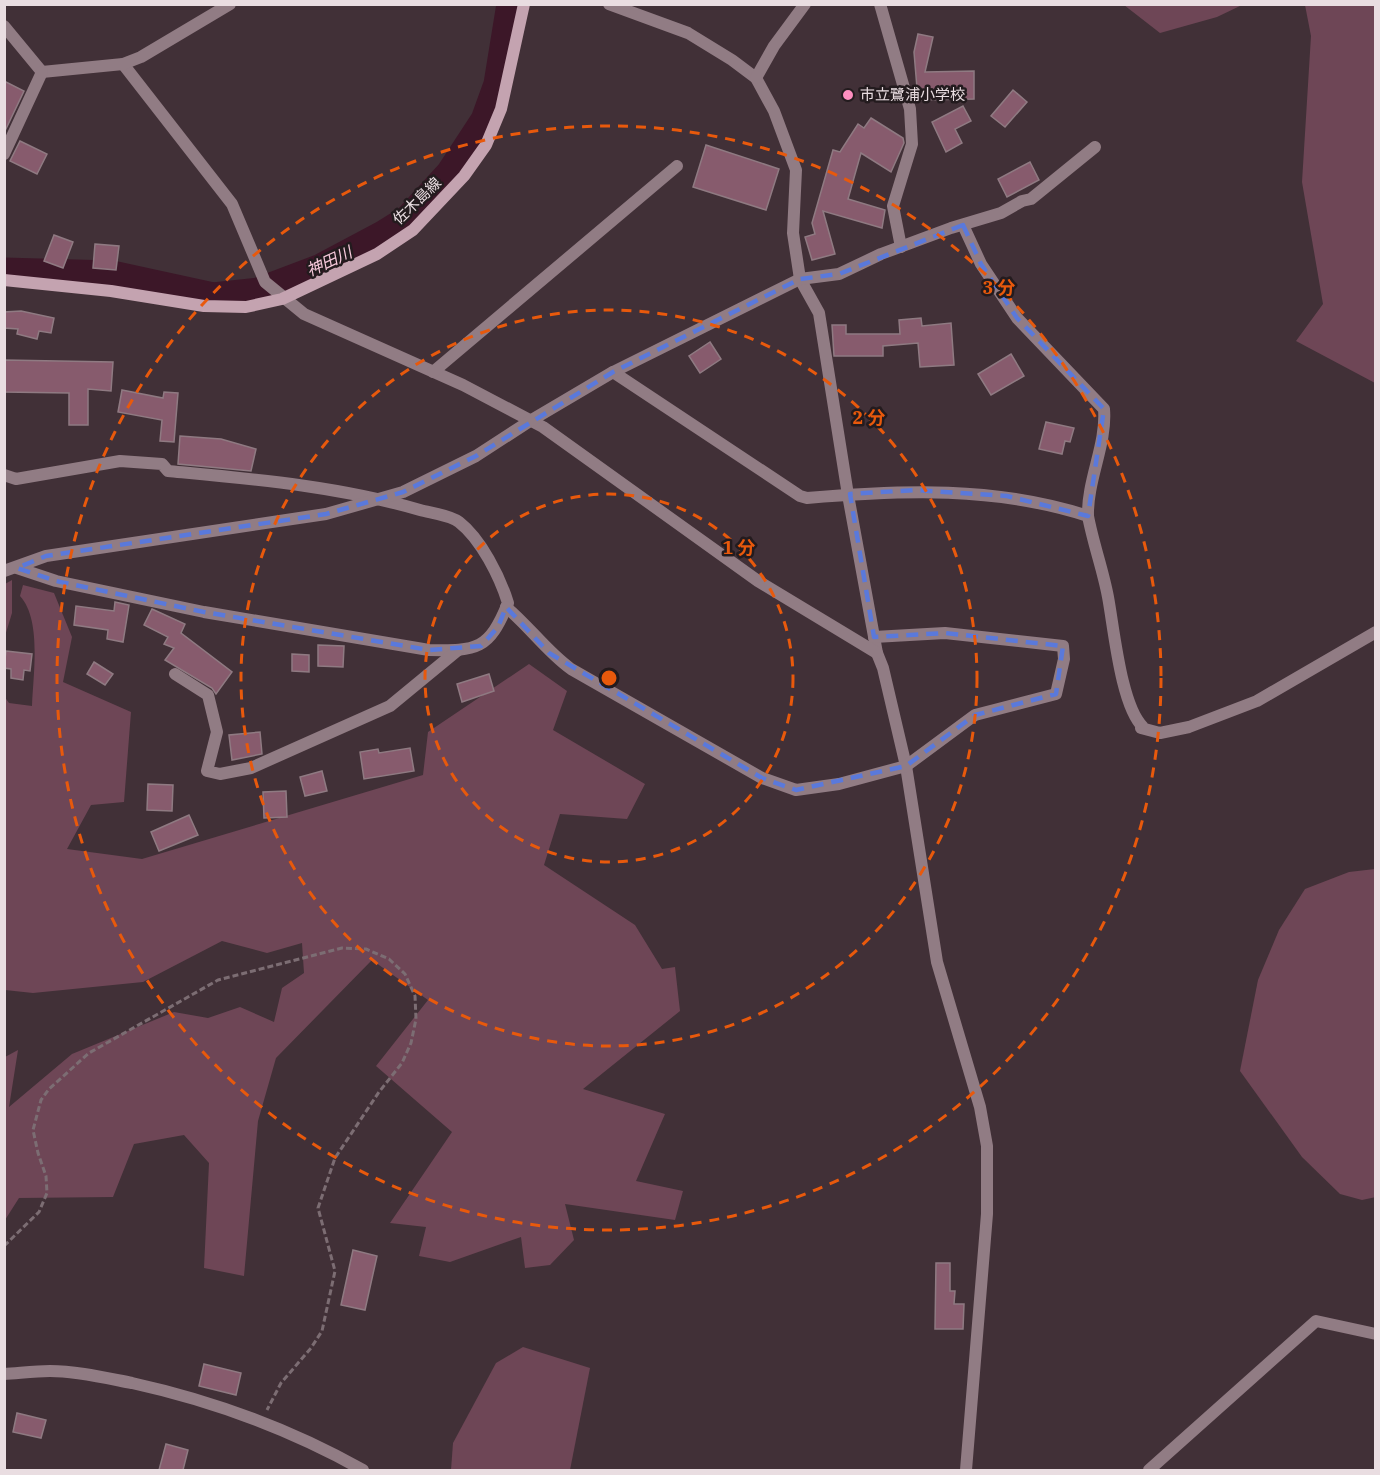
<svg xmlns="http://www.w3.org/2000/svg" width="1380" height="1475" font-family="'IBM Plex Serif','Noto Sans JP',serif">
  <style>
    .green { fill: #6e4656 }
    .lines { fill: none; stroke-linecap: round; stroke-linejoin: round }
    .river { stroke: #3c1728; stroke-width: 27 }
    .building { fill: #875b6d; stroke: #8f7a82; stroke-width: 1.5 }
    .path { stroke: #7c6d73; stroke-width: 3; stroke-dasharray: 6 3; stroke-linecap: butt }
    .street { stroke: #917c84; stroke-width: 12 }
    .secondary { stroke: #c4a3b0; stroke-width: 12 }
    .marked { fill: none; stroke: #5a79db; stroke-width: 4.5; stroke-dasharray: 12 8; stroke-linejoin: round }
    .ring { fill: none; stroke: #e8590c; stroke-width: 3; stroke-dasharray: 10 8 }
    .poi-dot { fill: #fd8ebf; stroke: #231b1e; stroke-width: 2 }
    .labels { text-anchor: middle; stroke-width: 5; stroke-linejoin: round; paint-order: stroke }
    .poi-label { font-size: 15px; fill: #e9dde1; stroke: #231b1e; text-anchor: start }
    .street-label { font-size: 15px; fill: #e9dde1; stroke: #231b1e }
    .water-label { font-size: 16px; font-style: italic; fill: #f8cadc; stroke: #231b1e }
    .centre { fill: #e8590c; stroke: #231b1e; stroke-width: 3 }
    .ring-label { font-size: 18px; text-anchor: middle; font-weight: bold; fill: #e8590c; stroke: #231b1e; stroke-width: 5; stroke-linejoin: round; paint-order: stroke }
  </style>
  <rect width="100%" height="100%" fill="#413037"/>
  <g class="green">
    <path d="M 1124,5 L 1242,5 L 1217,17 L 1160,33 Z"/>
    <path d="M 1305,5 L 1375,5 L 1375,383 L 1296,341 L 1323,304 L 1302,182 L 1311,36 Z"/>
    <path d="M 12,580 L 12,613 L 5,636 L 5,584 Z"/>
    <path d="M 23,585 L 54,593 L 72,637 L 63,682 L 131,712 L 124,802 L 91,805 L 67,849 L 142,859 L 423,775 L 428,732 L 529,664 L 567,691 L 553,730 L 645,784 L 627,819 L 560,814 L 544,865 L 635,925 L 662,969 L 675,967 L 680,1011 L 583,1089 L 665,1114 L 636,1181 L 683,1191 L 675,1220 L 565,1204 L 574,1240 L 550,1265 L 525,1268 L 521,1237 L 450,1262 L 419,1256 L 426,1227 L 390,1223 L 452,1132 L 376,1066 L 428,1000 L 372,960 L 276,1058 L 258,1121 L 244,1276 L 204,1268 L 209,1163 L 184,1135 L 134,1144 L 113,1197 L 19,1198 L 5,1220 L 5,1057 L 18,1050 L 9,1107 L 72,1054 L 174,1012 L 208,1018 L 240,1007 L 274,1022 L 282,988 L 304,973 L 302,943 L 267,953 L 222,941 L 143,982 L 33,993 L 5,990 L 4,696 L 9,703 L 32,706 C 33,675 42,620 20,596 Z"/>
    <path d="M 1375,869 L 1376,1197 L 1362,1200 L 1340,1194 L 1302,1157 L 1240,1071 L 1258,980 L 1279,930 L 1305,889 L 1349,872 Z"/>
    <path d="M 523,1347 L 590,1368 L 570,1470 L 451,1470 L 453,1443 L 496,1363 Z"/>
  </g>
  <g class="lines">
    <path class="river" d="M 4,271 L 112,274 L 213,296 L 258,291 L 321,267 L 383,234 L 407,219 L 450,172 L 484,120 L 497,84 L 510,4"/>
  </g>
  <g class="building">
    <path d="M 918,34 L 933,37 L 925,72 L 974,71 L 974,99 L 918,100 L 914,52 Z"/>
    <path d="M 4,81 L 24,91 L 4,133 Z"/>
    <path d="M 1013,90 L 1027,102 L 1005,127 L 991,116 Z"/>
    <path d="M 963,106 L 971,121 L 955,129 L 962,143 L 946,152 L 932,122 Z"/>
    <path d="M 871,118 L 903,138 L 904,143 L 891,172 L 861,153 L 848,199 L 885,210 L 882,228 L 823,211 L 835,254 L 812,260 L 805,237 L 815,234 L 812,223 L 833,150 L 840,152 L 858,124 L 864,128 Z"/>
    <path d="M 20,141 L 47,154 L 37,174 L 10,161 Z"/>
    <path d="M 706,145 L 779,169 L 766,210 L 693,187 Z"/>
    <path d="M 1030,162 L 1039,180 L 1007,197 L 998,179 Z"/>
    <path d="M 54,235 L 73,242 L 63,268 L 44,261 Z"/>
    <path d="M 95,244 L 119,246 L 116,270 L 93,268 Z"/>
    <path d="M 21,311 L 54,318 L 51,333 L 39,331 L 37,339 L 17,334 L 18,329 L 4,328 L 4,312 Z"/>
    <path d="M 921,318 L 922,326 L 951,323 L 954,365 L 920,367 L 918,343 L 883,346 L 883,356 L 834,356 L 832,325 L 846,325 L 846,334 L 900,334 L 899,320 Z"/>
    <path d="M 710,342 L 721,359 L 700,373 L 689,356 Z"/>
    <path d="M 1011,354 L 1024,376 L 991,395 L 978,374 Z"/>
    <path d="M 4,360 L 113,362 L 111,391 L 88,389 L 88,425 L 69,425 L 69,393 L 4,392 Z"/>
    <path d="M 122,390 L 163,398 L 164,392 L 178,393 L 174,442 L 160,441 L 162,420 L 118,412 Z"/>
    <path d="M 1046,422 L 1074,428 L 1070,442 L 1065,441 L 1062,454 L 1039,449 Z"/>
    <path d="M 180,436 L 221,439 L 256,449 L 251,471 L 178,464 Z"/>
    <path d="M 115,602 L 129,605 L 123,642 L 107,639 L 108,630 L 74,625 L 76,606 L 114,611 Z"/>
    <path d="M 152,609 L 185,624 L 181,633 L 232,672 L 216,694 L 212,688 L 165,660 L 174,648 L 164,644 L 168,637 L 144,625 Z"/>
    <path d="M 318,645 L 344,646 L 343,667 L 318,666 Z"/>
    <path d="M 6,651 L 32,654 L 30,671 L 24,670 L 23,680 L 11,678 L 11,669 L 4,668 Z"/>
    <path d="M 292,654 L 309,655 L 309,672 L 292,671 Z"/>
    <path d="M 94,662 L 113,674 L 105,685 L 87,674 Z"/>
    <path d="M 489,674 L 494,691 L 462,702 L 457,684 Z"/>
    <path d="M 260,732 L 262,754 L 232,760 L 229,735 Z"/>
    <path d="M 410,748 L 414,771 L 364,779 L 360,752 L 378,749 L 379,753 Z"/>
    <path d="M 322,771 L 327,791 L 305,796 L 300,777 Z"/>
    <path d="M 148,784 L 173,785 L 172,811 L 147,810 Z"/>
    <path d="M 286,791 L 287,817 L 264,818 L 263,792 Z"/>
    <path d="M 189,815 L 198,835 L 159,851 L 151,832 Z"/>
    <path d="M 353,1250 L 377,1256 L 365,1310 L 341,1305 Z"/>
    <path d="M 936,1263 L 950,1263 L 950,1291 L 955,1291 L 954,1304 L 964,1304 L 963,1329 L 935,1329 Z"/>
    <path d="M 204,1364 L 241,1373 L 236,1395 L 199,1386 Z"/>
    <path d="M 17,1413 L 46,1420 L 41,1438 L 13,1432 Z"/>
    <path d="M 166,1444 L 188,1450 L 183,1470 L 159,1470 Z"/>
  </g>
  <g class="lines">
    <path class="path" d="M 4,1246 L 39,1212 L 47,1193 L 46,1176 L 38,1153 L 33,1130 L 41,1100 L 49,1089 L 89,1053 L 218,980 L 342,948 L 366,949 L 389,959 L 405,974 L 415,996 L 416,1019 L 411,1043 L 402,1063 L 379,1092 L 335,1158 L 318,1208 L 335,1271 L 322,1331 L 311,1348 L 281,1383 L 267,1410"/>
    <g class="street">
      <path d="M 609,4 L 688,33 L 732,60 L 756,78 L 774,111 L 796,170 L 793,233 L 800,279 L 819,313 L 848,495 L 877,653 L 883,668 L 906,766 L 937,962 L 980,1107 L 987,1146 L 987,1214 L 966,1470"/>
      <path d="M 880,4 L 910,109 L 912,144 L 893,206 L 901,247"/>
      <path d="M 4,26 L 42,72"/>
      <path d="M 123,64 L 232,204 L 265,282 L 304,314 L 463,385 L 543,427 L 758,581 L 877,653"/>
      <path d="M 42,72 L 123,64 L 141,57 L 230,4"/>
      <path d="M 756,78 L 774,46 L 805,4"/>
      <path d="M 4,154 L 42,72"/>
      <path d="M 963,225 L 981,264 L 1017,318 L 1104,409 C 1107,444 1087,480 1088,516"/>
      <path d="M 433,372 L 677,166"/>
      <path d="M 613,372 L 800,496 L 807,498 C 902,490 995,486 1088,516 C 1093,543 1103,570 1108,597 C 1114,629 1121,706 1143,727 L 1141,728 L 1160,733 L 1189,727 L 1257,701 L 1376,632"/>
      <path d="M 4,475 L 16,479 L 120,461 L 162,464 L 168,471 C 253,479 338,486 420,510 C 431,513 450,515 459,522 C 481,539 500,577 508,603 C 489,650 477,651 429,650 L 204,612 L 56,581 L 17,568"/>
      <path d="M 4,571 L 46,556 L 326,514 L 403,492 L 476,456 L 530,421 L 613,372 L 800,279 L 839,274 L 881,254 L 951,228 L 1001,213 L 1022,201 L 1031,199 L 1095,147"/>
      <path d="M 506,607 C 530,627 546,651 571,669 L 762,778 L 796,790 L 839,784 L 906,766 L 975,715 L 1056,694 L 1064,659 L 1063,646 L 945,633 L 874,637"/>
      <path d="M 175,674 L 208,695 L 217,732 L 207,771 L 220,774 L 251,768 L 390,706 L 458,650"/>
      <path d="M 4,1374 C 20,1373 35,1371 50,1371 C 77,1371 106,1378 132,1383 C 214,1401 290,1429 363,1470"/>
      <path d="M 1149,1470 L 1316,1321 L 1376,1334"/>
    </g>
    <path class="secondary" d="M 4,280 L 111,291 L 204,306 L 246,307 L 282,299 L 377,254 L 413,230 L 464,176 L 486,145 L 501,109 L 524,4"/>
  </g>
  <path class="marked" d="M 963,225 L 981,264 L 1017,318 L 1104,409 L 1088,516 L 1007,496 L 915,490 L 850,494 L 874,637 L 945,633 L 1063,646 L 1056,694 L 975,715 L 906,766 L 796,790 L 762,778 L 549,653 L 506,607 L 498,627 L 481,646 L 429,650 L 204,612 L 56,581 L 17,568 L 46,556 L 326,514 L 403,492 L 476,456 L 613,372 L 800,279 L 839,274 Z"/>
  <g class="ring">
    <circle cx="609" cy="678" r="184"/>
    <circle cx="609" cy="678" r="368"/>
    <circle cx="609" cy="678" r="552"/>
  </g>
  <circle class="poi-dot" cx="848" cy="95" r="6"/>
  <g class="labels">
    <g class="poi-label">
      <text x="860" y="100">市立鷺浦小学校</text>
    </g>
    <g class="street-label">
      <text transform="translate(417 201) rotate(-44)" y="5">佐木島線</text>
    </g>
    <g class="water-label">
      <text transform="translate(329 261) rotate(-25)" y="6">神田川</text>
    </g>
  </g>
  <circle cx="609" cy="678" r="9" class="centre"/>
  <g class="ring-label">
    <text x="999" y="294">3 分</text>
    <text x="869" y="424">2 分</text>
    <text x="739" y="554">1 分</text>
  </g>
  <rect width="1380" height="1475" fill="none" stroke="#e9dde1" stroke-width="12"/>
</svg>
